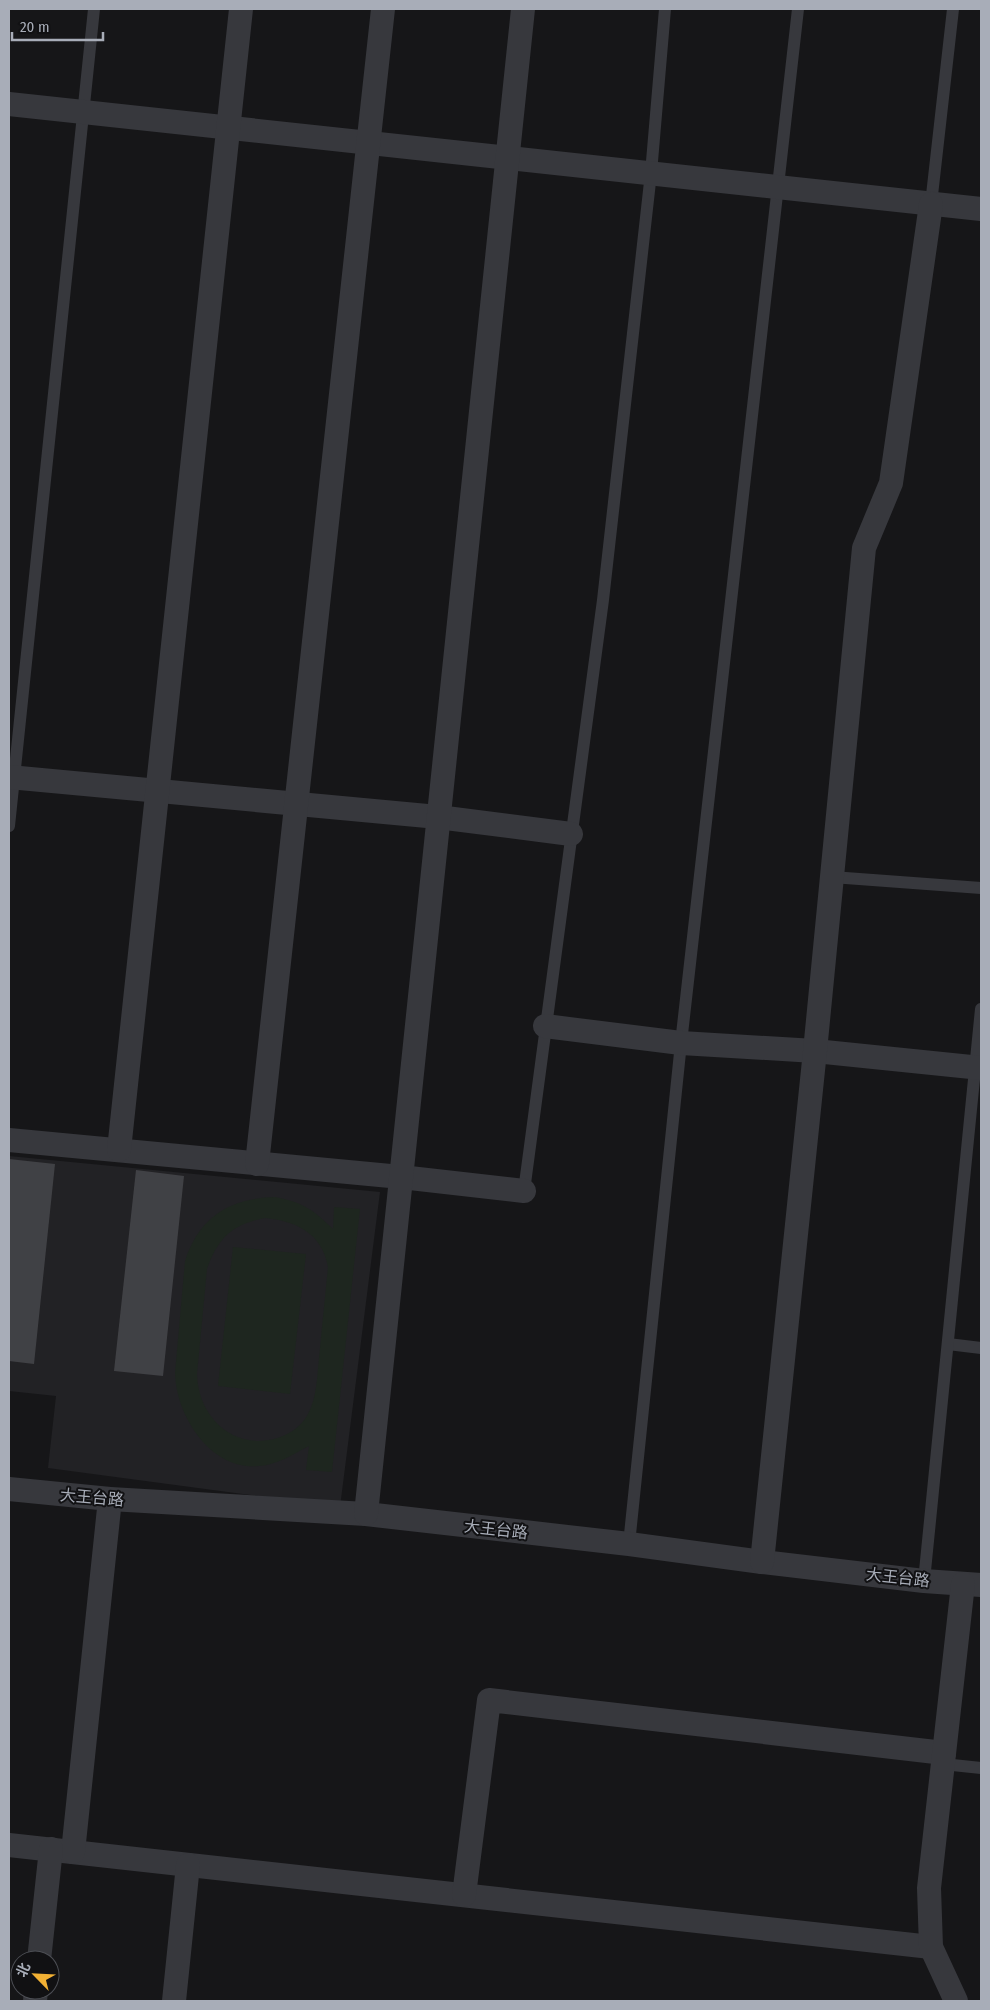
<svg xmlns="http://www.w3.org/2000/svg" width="990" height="2010" font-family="'Fira Sans Condensed','Noto Sans SC',sans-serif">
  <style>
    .built { fill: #222225 }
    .green { fill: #1e261f; fill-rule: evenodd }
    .building { fill: #404145 }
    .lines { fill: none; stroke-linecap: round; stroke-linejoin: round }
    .service { stroke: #37383d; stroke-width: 12 }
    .minor { stroke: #37383d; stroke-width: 24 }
    .labels { text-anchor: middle; stroke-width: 4; stroke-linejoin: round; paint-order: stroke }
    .street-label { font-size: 16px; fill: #a8adb8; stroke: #111113 }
  </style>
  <rect width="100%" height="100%" fill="#161618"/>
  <path class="built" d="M 9,1156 L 380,1192 L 340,1507 L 48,1468 L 56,1396 L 9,1391 Z"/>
  <g class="green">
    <path d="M 275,1197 C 302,1202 314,1210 333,1229 L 334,1207 L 360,1209 L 332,1472 L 306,1470 L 309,1446 C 294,1454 277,1465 259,1466 C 211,1471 176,1416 175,1373 L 185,1261 C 199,1217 230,1198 275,1197 ZM 265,1218 C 296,1221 322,1233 328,1267 C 325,1297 322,1328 319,1358 C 317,1377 317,1397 308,1414 C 303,1424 293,1432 283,1436 C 238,1454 198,1420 197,1374 L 207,1269 C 218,1238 232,1224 265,1218 Z"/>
    <path d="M 233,1247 L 306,1254 L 290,1394 L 218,1386 Z"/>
  </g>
  <g class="building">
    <path d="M 9,1159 L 55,1164 L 34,1364 L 9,1361 Z"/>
    <path d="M 136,1170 L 184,1176 L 163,1376 L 114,1371 Z"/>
  </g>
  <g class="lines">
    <g class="service">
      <path d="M 931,204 L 953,9"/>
      <path d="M 9,826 L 94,9"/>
      <path d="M 832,877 L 981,888"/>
      <path d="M 524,1191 L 603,600 L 651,173 L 665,9"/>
      <path d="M 948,1344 L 981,1348"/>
      <path d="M 629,1544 L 681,1043 L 798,9"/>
      <path d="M 924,1581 L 981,1009"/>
      <path d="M 943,1764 L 981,1768"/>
    </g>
    <g class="minor">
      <path d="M 9,104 L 981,209"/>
      <path d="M 9,777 L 438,817 L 571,834"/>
      <path d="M 545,1026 L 681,1043 L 815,1051 L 981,1068"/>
      <path d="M 9,1140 L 401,1177 L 524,1191"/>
      <path d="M 119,1150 L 241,9"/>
      <path d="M 257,1164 L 383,9"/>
      <path d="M 9,1489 L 110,1499 L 366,1514 L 629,1544 L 762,1562 L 924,1581 L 981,1585"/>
      <path d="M 366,1514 L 523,9"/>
      <path d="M 762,1562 L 815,1051 L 864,548 L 891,483 L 931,204"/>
      <path d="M 9,1845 L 931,1947"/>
      <path d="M 73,1852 L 110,1499"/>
      <path d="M 464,1895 L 489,1700 L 944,1753"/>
      <path d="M 39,1960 L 51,1849"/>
      <path d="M 35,2001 L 36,1990"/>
      <path d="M 174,2001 L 188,1865"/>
      <path d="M 956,2001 L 931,1947 L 929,1888 L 963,1584"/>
    </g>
  </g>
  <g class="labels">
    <g class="street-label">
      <text transform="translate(92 1497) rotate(5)" y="6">大王台路</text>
      <text transform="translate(496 1529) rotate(6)" y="6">大王台路</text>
      <text transform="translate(898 1577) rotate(6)" y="6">大王台路</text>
    </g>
  </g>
  <rect width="990" height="2010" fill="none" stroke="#a8adb8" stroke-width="20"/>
  <g transform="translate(35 1975) rotate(294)"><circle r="24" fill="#111113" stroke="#4d4f55"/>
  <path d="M0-4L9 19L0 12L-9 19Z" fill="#f2b134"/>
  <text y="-8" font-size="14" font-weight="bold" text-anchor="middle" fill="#a8adb8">北</text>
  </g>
  <path d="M12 32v8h91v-8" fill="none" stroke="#a8adb8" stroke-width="2.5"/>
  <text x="20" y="32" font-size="15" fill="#a8adb8" stroke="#111113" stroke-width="4" paint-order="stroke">20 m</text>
</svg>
